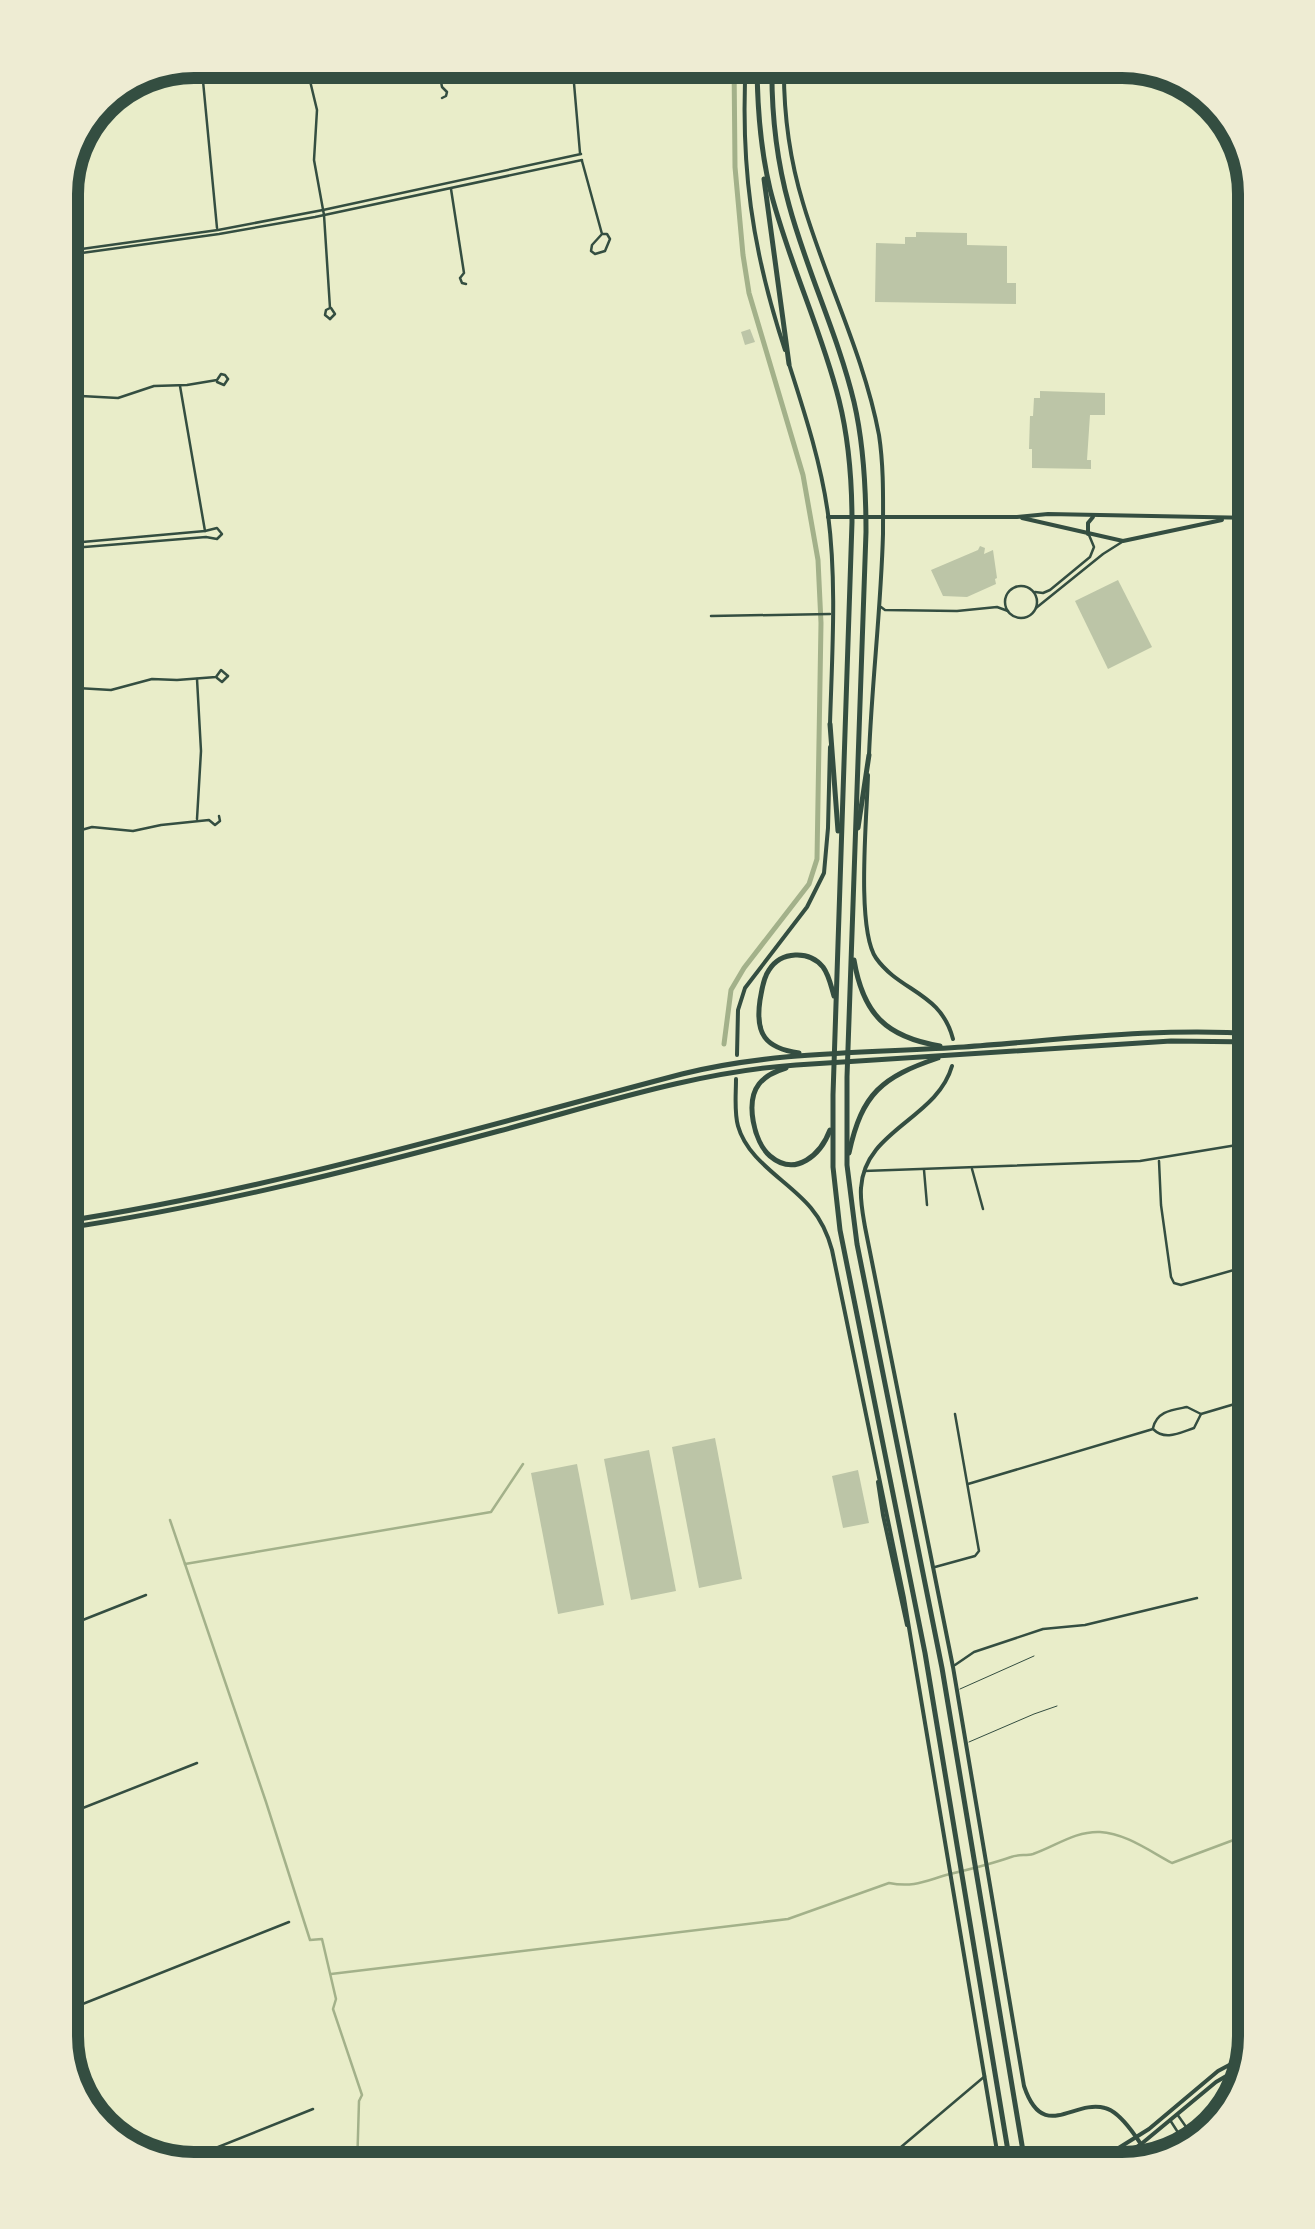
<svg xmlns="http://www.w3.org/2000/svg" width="1315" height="2229" font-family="'PT Sans',sans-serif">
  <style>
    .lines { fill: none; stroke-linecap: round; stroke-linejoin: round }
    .stream { stroke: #a3b18a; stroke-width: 2.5 }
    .canal { stroke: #a3b18a; stroke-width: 5 }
    .building { fill: #bcc5a7 }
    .service { stroke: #344e41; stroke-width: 1 }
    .minor { stroke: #344e41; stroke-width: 2.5 }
    .tertiary { stroke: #344e41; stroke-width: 4 }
    .secondary { stroke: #344e41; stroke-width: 4 }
    .motorway { stroke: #344e41; stroke-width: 5 }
    .rim { fill: none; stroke: #344e41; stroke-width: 12 }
  </style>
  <rect width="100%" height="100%" fill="#e9edc9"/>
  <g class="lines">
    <g class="stream">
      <path d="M 170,1520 L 185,1564 L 491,1512 L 523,1464"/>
      <path d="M 185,1564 L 266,1802 L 310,1940 L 322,1939 L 336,1999 L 333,2009 L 362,2095 L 359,2101 L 357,2169"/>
      <path d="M 331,1974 L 788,1919 L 889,1883 C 915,1888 927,1880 950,1874 C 971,1869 991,1864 1011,1857 C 1018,1854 1026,1856 1033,1854 C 1056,1846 1075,1831 1100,1832 C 1125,1833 1151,1852 1172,1863 L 1255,1832"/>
    </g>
    <path class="canal" d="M 724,1044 L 731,990 L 744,968 L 809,884 L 817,859 L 821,623 L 818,560 L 803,475 L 749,293 L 743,255 L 735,167 L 734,60"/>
  </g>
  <g class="building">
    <path d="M 916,232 L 967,233 L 967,245 L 1007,246 L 1007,283 L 1016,283 L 1016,304 L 875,302 L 876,243 L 905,244 L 905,237 L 916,237 Z"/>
    <path d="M 750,329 L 755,342 L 745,345 L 741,332 Z"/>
    <path d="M 1040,391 L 1105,393 L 1105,415 L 1090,415 L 1087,460 L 1091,460 L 1091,469 L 1032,468 L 1032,449 L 1029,449 L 1030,416 L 1033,416 L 1034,398 L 1040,398 Z"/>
    <path d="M 980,546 L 985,548 L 984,554 L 993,550 L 997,578 L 995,579 L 996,584 L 967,597 L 943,596 L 931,570 L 978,550 Z"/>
    <path d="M 1118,580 L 1152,647 L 1108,669 L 1075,601 Z"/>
    <path d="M 715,1438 L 742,1579 L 699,1588 L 672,1447 Z"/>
    <path d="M 649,1450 L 676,1591 L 631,1600 L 604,1459 Z"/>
    <path d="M 577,1464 L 604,1605 L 558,1614 L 531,1473 Z"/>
    <path d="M 858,1470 L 869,1523 L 843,1528 L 832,1476 Z"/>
  </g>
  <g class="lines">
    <g class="service">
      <path d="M 960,1689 L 1034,1656"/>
      <path d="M 969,1742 L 1034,1714 L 1057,1706"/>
    </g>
    <g class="minor">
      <path d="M 201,60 L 217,228"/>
      <path d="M 305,60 L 317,110 L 314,160 L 324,215 L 330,308 L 326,310 L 325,315 L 330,319"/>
      <path d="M 437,60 L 442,87 L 447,92 L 446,96 L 442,98"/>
      <path d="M 572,60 L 580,153"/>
      <path d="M 98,102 L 118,91"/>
      <path d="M 582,161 L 602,234 L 607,234 L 610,239 L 605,251 L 595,254 L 591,251 L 592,245 L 602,234"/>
      <path d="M 451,189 L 464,273 L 460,278 L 462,283 L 466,284"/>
      <path d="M 60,212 L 80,247"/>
      <path d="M 60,252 L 218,230 L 323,210 L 581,154"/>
      <path d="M 60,256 L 219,234 L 315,217 L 582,160"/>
      <path d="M 330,319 L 335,314 L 331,308"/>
      <path d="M 217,382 L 224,385 L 228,379"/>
      <path d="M 180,386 L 205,531"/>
      <path d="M 60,400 L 81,396 L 118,398 L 154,386 L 187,385 L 217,380 L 221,374 L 225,375 L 228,379"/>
      <path d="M 60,549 L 206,537 L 217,539 L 222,534 L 217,528 L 205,531 L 60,544"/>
      <circle cx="1021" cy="602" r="16"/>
      <path d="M 1035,592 L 1043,593 L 1050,590 L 1090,557 L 1094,547 L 1089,535"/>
      <path d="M 881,607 L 885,610 L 957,611 L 997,607 L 1008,611"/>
      <path d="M 1036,608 L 1103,554 L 1122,542"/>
      <path d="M 711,616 L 830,614"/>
      <path d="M 217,678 L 222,682 L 228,676"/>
      <path d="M 60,687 L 111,690 L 152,679 L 177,680 L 216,677 L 221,670 L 228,676"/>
      <path d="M 197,819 L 201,751 L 197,679"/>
      <path d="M 60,836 L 92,827 L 133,831 L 161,825 L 209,820 L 215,825 L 220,821 L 219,816"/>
      <path d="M 1159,1161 L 1161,1205 L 1171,1277 L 1174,1283 L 1181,1285 L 1255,1264"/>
      <path d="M 972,1169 L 983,1209"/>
      <path d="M 924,1170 L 927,1205"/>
      <path d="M 864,1171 L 1140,1161 L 1255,1142"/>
      <path d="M 1153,1428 C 1157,1411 1172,1410 1187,1407 L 1201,1414 L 1255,1398"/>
      <path d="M 968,1484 L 1153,1429 C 1165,1441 1179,1433 1194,1428 L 1201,1414"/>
      <path d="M 935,1567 L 975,1556 L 979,1551 L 955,1414"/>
      <path d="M 60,1629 L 146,1595"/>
      <path d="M 955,1665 L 974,1652 L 1043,1629 L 1085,1625 L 1197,1598"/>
      <path d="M 60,1817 L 197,1763"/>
      <path d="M 60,2013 L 289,1922"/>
      <path d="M 1177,2114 L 1196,2141"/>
      <path d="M 1170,2120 L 1188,2148"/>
      <path d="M 173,2165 L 313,2109"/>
      <path d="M 875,2169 L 985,2076"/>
    </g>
    <g class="tertiary">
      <path d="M 742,60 L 743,75"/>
      <path d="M 746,60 C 740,165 752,250 785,350"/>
      <path d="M 868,775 C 867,815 856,929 876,958 C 900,992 941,992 953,1039"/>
      <path d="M 737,1055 L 738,1010 L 745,988 L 807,907 L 824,873 L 828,828 L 830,747"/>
      <path d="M 952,1066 C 937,1119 864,1130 861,1188 C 860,1201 863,1215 865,1227 L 953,1667 L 1024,2086 C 1043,2143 1073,2099 1105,2108 C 1122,2112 1143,2146 1151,2162"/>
      <path d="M 736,1079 C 736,1095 734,1112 738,1126 C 748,1162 789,1181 811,1208 C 822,1221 828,1235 832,1250 L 904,1598 L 1000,2169"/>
      <path d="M 878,1482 L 883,1515 L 907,1625"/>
      <path d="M 1085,2169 L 1149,2129 L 1218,2071 L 1250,2054"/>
      <path d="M 1101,2169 L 1140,2145 L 1216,2082 L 1247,2064"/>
    </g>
    <g class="secondary">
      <path d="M 784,60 C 783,109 789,157 803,203 C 826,281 864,355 879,435 C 884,468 883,501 883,534 C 881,608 872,681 869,755"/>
      <path d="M 789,364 C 805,414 821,463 828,514 C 837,583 832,655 830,724"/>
      <path d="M 828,517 L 1017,517 L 1048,514 L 1255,518"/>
      <path d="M 1022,518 L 1123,541 L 1222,520"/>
      <path d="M 1088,534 L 1088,523 L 1093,517"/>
    </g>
    <g class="motorway">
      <path d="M 757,60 C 757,104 760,147 770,189 C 788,261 821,328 839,400 C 849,440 852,481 852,522 L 833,1095 L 833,1167 L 840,1230 L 925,1653 L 1011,2169"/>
      <path d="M 772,60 C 771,109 776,158 789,205 C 807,272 838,335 854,402 C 864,445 866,488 866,532 L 847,1077 L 847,1165 L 857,1244 L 942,1668 L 1026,2169"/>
      <path d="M 764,179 L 789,364"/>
      <path d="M 830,724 L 838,831"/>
      <path d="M 858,828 L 869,755"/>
      <path d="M 854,960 C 863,1014 886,1037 940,1046"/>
      <path d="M 799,1053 C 765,1048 755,1034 760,1000 C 762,990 763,978 769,970 C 781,951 809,950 823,967 C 829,975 831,986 834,996"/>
      <path d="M 786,1068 C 776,1071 766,1075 759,1084 C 745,1102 754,1142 770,1156 C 796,1178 821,1154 830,1130"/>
      <path d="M 849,1153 C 862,1093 882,1077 938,1058"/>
      <path d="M 60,1222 C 271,1190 476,1128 682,1074 C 774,1051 870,1053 964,1047 C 1060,1040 1160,1027 1255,1034"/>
      <path d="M 60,1229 C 209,1207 354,1170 499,1131 C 597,1105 695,1072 796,1065 L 1171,1041 L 1255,1042"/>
    </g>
  </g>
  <path d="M0 0H1315V2229H0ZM194 78H1122A116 116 0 0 1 1238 194V2036A116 116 0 0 1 1122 2152H194A116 116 0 0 1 78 2036V194A116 116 0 0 1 194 78Z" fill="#eeecd3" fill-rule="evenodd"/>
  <path class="rim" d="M194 78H1122A116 116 0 0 1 1238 194V2036A116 116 0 0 1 1122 2152H194A116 116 0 0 1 78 2036V194A116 116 0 0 1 194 78Z"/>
</svg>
